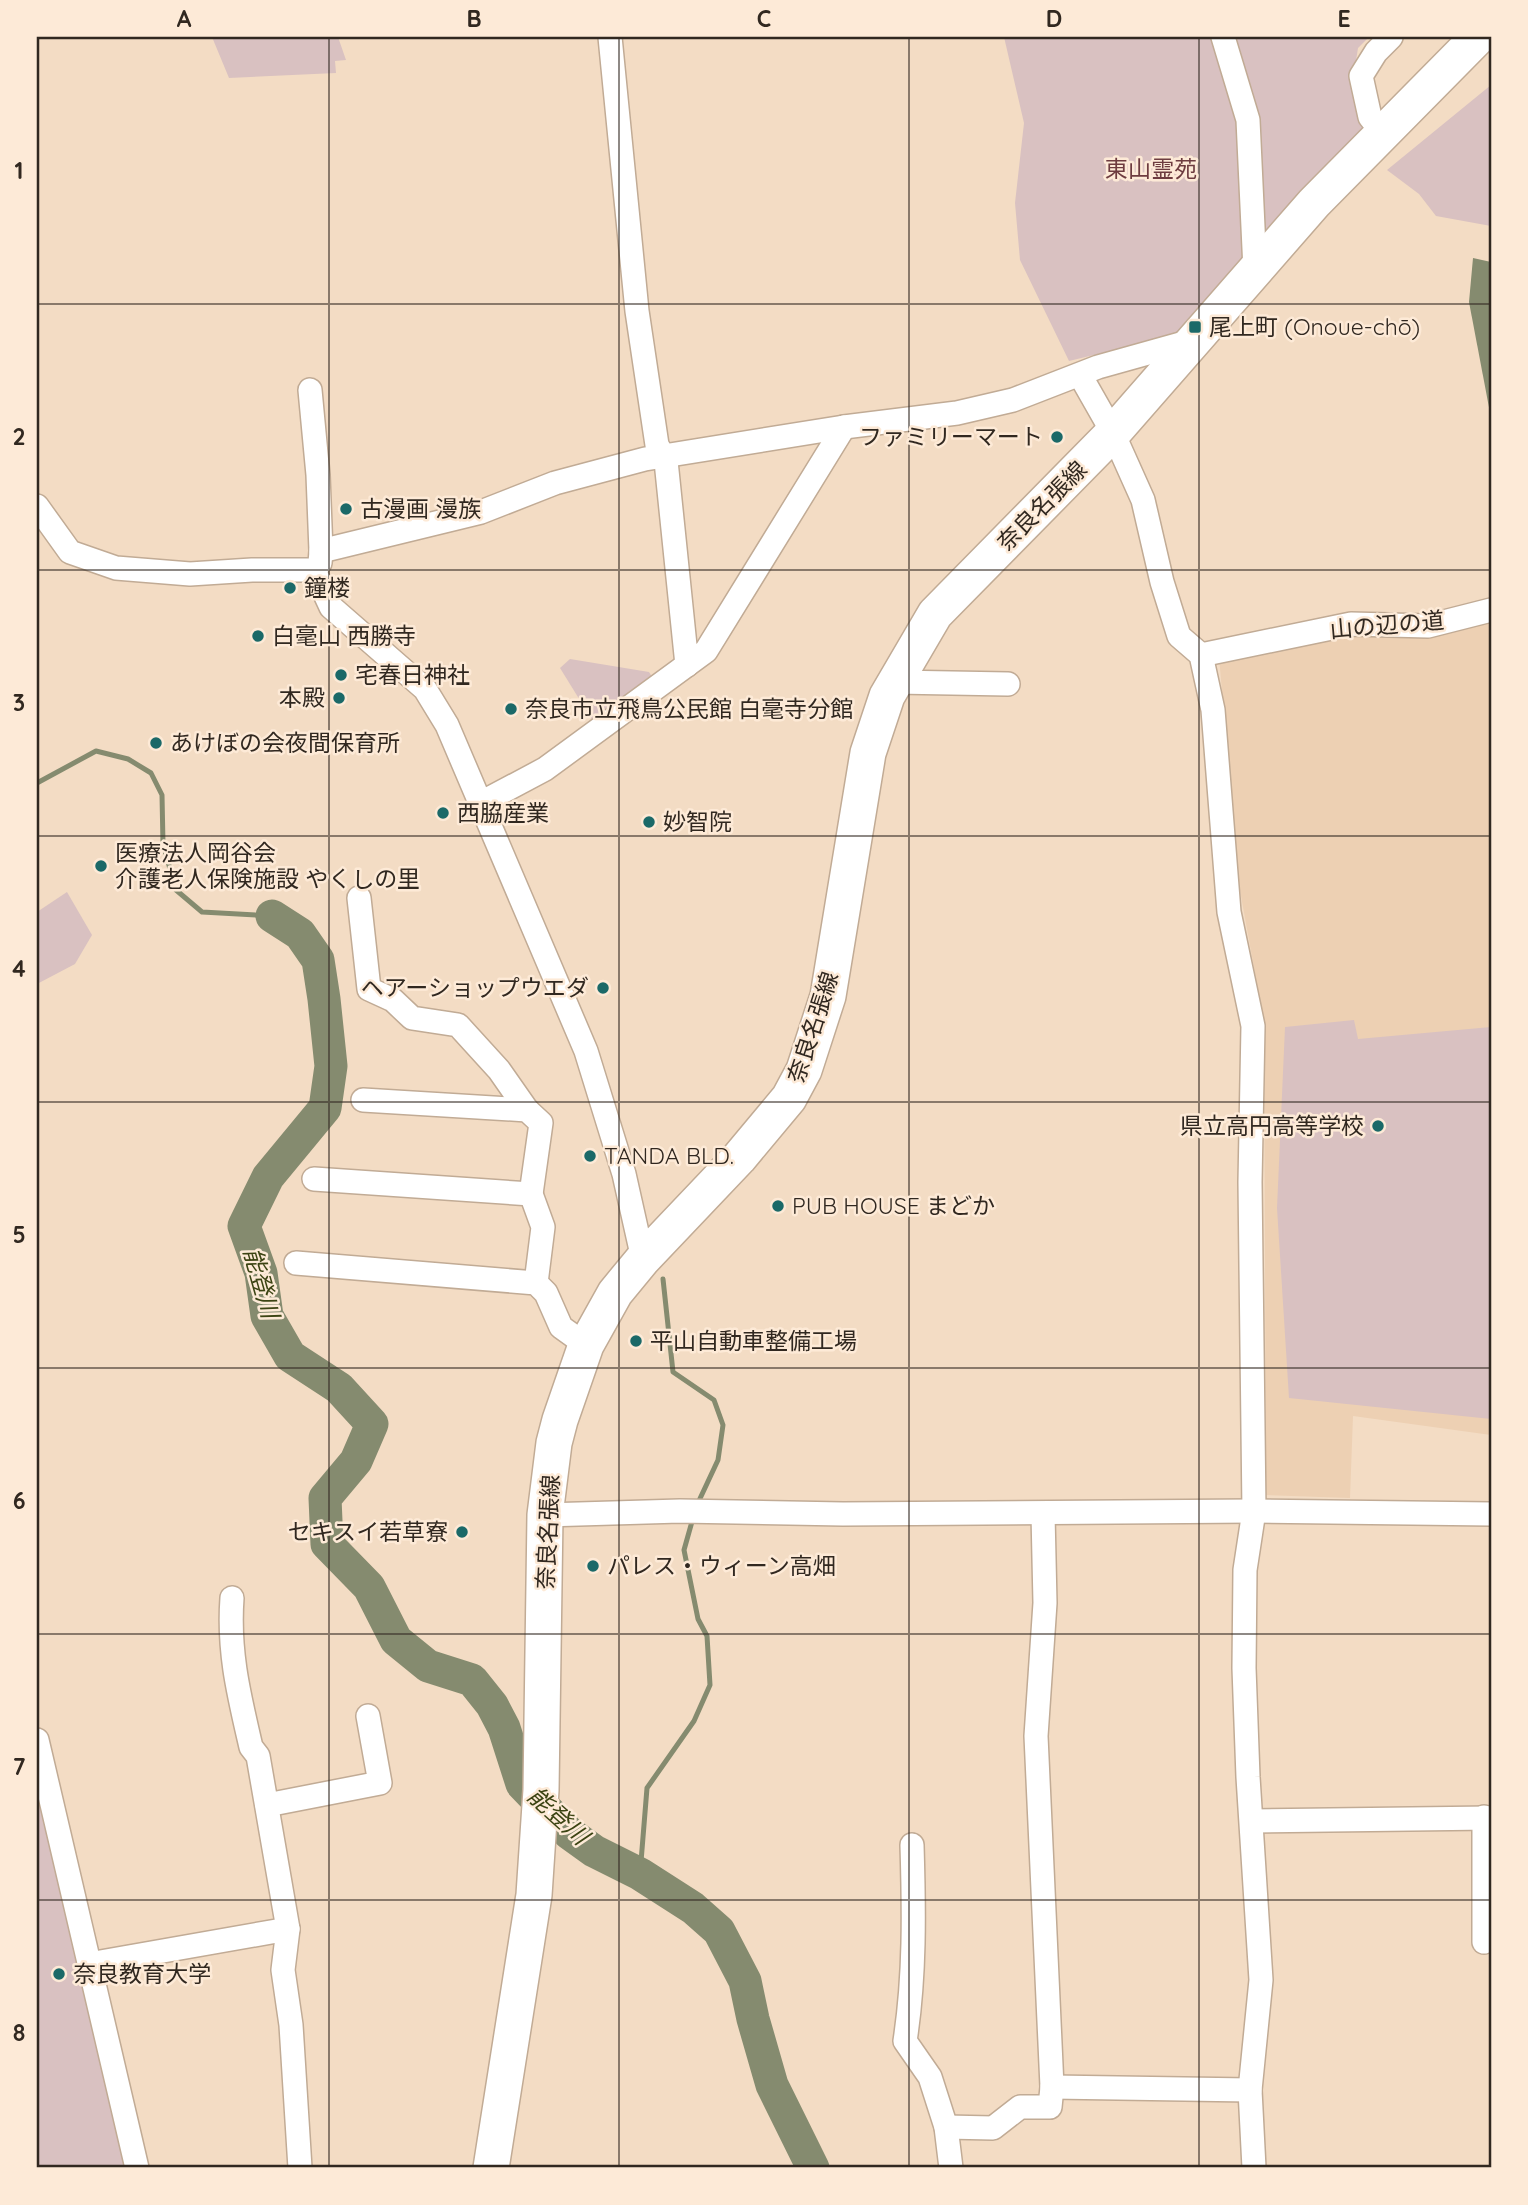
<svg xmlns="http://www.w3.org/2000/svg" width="1528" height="2205" font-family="Quicksand,'Noto Sans JP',sans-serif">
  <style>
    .built { fill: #edd0b3 }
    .green { fill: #d9c1c1 }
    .water { fill: #858b6f }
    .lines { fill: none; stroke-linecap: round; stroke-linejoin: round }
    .stream { stroke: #858b6f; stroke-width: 5 }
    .river { stroke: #858b6f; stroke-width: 33 }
    .street-casing { stroke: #c1ab95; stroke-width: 26 }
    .primary-casing { stroke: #c1ab95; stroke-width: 38 }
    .street { stroke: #fff; stroke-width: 23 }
    .primary { stroke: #fff; stroke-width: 35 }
    .grid { fill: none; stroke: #312820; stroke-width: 2; stroke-opacity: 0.55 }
    .poi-dot { fill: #1b6968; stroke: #fdead7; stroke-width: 2.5 }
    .labels { text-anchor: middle; stroke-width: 5; stroke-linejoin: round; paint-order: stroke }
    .park-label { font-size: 23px; fill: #6e3c40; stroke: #fdead7 }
    .poi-label { font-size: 23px; fill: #312820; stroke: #fdead7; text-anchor: start }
    .street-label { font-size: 23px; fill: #312820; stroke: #fdead7 }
    .water-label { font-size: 24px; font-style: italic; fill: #3c4413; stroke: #fdead7 }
    .neatline { fill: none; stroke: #312820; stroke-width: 2.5 }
    .grid-label { font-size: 23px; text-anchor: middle; font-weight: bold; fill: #312820 }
  </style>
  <rect width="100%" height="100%" fill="#f3dcc4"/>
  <path class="built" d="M 1491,615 L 1491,1435 L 1353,1416 L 1350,1498 L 1266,1495 L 1264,1023 L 1239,885 L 1219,657 L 1370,629 Z"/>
  <g class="green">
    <path d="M 212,37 L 338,37 L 346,60 L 335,61 L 336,73 L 229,78 Z"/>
    <path d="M 1004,37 L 1369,37 L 1358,48 L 1355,67 L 1366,139 L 1185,333 L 1069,361 L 1020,260 L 1015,203 L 1024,123 Z"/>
    <path d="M 1491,85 L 1491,226 L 1436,216 L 1419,194 L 1387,170 Z"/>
    <path d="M 570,659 L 649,672 L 654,680 L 594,723 L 560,668 Z"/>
    <path d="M 67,892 L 92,935 L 75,964 L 37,984 L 37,912 Z"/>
    <path d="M 1354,1020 L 1358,1039 L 1491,1027 L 1491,1419 L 1289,1398 L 1277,1208 L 1285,1027 Z"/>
    <path d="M 37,1780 L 127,2168 L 37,2168 Z"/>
  </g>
  <path class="water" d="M 1473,258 L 1491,262 L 1491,418 L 1469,302 Z"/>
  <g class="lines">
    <g class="stream">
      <path d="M 37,783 L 96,751 L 128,759 L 151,773 L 162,795 L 163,844 L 176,890 L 202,912 L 272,916"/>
      <path d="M 663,1279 L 673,1372 L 714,1400 L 723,1425 L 718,1460 L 697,1505"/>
      <path d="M 640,1874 L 647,1788 L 694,1721 L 710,1685 L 707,1636 L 698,1619 L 684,1550 L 693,1518"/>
    </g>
    <path class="river" d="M 272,916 L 300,934 L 318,960 L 324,999 L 331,1066 L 325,1108 L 268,1177 L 244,1226 L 261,1273 L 267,1316 L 290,1356 L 339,1388 L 372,1424 L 356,1461 L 325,1498 L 327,1544 L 369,1587 L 396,1640 L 428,1666 L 472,1680 L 492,1705 L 504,1728 L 522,1784 L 569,1833 L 594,1851 L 640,1874 L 693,1908 L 719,1931 L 745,1981 L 753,2019 L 772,2085 L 813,2168"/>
    <g class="street-casing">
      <g id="street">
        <path d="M 610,37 L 637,311 L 657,445 L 666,461 L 687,665"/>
        <path d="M 1223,37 L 1248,120 L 1255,270"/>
        <path d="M 1382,132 L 1370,117 L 1361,76 L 1376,52 L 1391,37"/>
        <path d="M 1080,375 L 1113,433 L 1143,500 L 1162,582 L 1179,636 L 1201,655 L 1213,710 L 1229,912 L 1253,1026 L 1250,1182 L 1254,1511 L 1245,1570 L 1244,1668 L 1248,1777 L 1261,1980 L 1250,2090 L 1254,2168"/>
        <path d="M 37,506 L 70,552 L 116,568 L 190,574 L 252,570 L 314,570 L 320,563 L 321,551 L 318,475 L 310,390"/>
        <path d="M 321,551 L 481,512 L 555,483 L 645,459 L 844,427 L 957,413 L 1013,400 L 1098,367 L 1191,341"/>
        <path d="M 314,570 L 331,607 L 425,689 L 447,725 L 586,1051 L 624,1174 L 643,1259"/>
        <path d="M 1201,655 L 1351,624 L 1428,626 L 1491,610"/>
        <path d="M 895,682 L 1008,684"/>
        <path d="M 481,803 L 545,769 L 706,651 L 844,427"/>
        <path d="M 359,898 L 369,989 L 393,1000 L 412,1018 L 458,1025 L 499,1070 L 527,1110"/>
        <path d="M 363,1100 L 527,1110 L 541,1123 L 531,1194"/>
        <path d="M 314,1179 L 531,1194 L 543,1227 L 536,1283"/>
        <path d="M 296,1263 L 536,1283 L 546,1293 L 561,1327 L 586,1345"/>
        <path d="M 545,1515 L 680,1511 L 843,1514 L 1254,1511 L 1491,1514"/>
        <path d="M 232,1598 C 228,1652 239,1695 251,1747 L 258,1756 L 288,1929 L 283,1970 L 291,2025 L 300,2168"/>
        <path d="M 37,1740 L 137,2168"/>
        <path d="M 267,1805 L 380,1783 L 368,1716"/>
        <path d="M 1484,1817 L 1484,1942"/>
        <path d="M 1252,1821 L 1491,1818"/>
        <path d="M 912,1845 C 914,1911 915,1976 905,2041 L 930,2077 L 946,2127 L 951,2168"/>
        <path d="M 89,1964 L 288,1929"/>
        <path d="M 1052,2087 L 1250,2090"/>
        <path d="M 946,2127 L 993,2128 L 1020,2107 L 1050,2107 L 1052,2087 L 1036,1736 L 1045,1603 L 1043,1514"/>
      </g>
    </g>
    <g class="primary-casing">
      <path id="primary" d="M 491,2168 L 534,1895 L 541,1790 L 545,1515 L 554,1443 L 560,1420 L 586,1345 L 615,1293 L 643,1259 L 739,1158 L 789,1098 L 804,1070 L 828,996 L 868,753 L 887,696 L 935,614 L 1113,433 L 1314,203 L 1478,37"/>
    </g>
    <use href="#street" class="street"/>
    <use href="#primary" class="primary"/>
  </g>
  <path class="grid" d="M 329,37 L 329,2168M 619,37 L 619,2168M 909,37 L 909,2168M 1199,37 L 1199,2168M 37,304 L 1491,304M 37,570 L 1491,570M 37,836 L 1491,836M 37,1102 L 1491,1102M 37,1368 L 1491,1368M 37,1634 L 1491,1634M 37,1900 L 1491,1900"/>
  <g class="poi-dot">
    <rect x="1188" y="320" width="14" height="14" rx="3.5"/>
    <circle cx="1057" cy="437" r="7"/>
    <circle cx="346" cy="509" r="7"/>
    <circle cx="290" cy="588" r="7"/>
    <circle cx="258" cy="636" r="7"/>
    <circle cx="341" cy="675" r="7"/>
    <circle cx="339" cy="698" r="7"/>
    <circle cx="511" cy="709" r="7"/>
    <circle cx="156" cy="743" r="7"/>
    <circle cx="443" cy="813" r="7"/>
    <circle cx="649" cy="822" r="7"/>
    <circle cx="101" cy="866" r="7"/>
    <circle cx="603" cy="988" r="7"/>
    <circle cx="1378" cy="1126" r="7"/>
    <circle cx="590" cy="1156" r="7"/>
    <circle cx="778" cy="1206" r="7"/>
    <circle cx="636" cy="1341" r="7"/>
    <circle cx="462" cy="1532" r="7"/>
    <circle cx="593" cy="1566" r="7"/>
    <circle cx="59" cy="1974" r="7"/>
  </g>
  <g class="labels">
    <g class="park-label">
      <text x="1151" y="177">東山霊苑</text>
    </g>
    <g class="poi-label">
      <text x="1209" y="335">尾上町 (Onoue-chō)</text>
      <text x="1043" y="445" text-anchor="end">ファミリーマート</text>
      <text x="360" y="517">古漫画 漫族</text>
      <text x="304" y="596">鐘楼</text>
      <text x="272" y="644">白毫山 西勝寺</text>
      <text x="355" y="683">宅春日神社</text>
      <text x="325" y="706" text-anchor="end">本殿</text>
      <text x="525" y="717">奈良市立飛鳥公民館 白毫寺分館</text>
      <text x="170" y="751">あけぼの会夜間保育所</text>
      <text x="457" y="821">西脇産業</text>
      <text x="663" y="830">妙智院</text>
      <text x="115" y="861">医療法人岡谷会<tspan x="115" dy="26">介護老人保険施設 やくしの里</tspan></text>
      <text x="589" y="996" text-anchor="end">ヘアーショップウエダ</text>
      <text x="1364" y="1134" text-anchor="end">県立高円高等学校</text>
      <text x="604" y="1164">TANDA BLD.</text>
      <text x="792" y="1214">PUB HOUSE まどか</text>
      <text x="650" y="1349">平山自動車整備工場</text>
      <text x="448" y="1540" text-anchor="end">セキスイ若草寮</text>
      <text x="607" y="1574">パレス・ウィーン高畑</text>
      <text x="73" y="1982">奈良教育大学</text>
    </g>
    <g class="street-label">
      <text transform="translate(1042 506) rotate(-45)" y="8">奈良名張線</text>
      <text transform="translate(1387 625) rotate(-5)" y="8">山の辺の道</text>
      <text transform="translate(813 1027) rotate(-72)" y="8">奈良名張線</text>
      <text transform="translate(548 1532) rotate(-87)" y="8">奈良名張線</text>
    </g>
    <g class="water-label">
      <text transform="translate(261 1283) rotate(74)" y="8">能登川</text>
      <text transform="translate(558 1816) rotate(42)" y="8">能登川</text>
    </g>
  </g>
  <rect width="1528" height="2205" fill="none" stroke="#fdead7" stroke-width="77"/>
  <rect x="38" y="38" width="1452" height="2128" class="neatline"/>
  <g class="grid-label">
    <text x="184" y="27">A</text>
    <text x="474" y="27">B</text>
    <text x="764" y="27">C</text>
    <text x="1054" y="27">D</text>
    <text x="1344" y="27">E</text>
    <text x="19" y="179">1</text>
    <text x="19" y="445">2</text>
    <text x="19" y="711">3</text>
    <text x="19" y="977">4</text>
    <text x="19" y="1243">5</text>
    <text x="19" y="1509">6</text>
    <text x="19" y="1775">7</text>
    <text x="19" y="2041">8</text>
  </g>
</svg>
